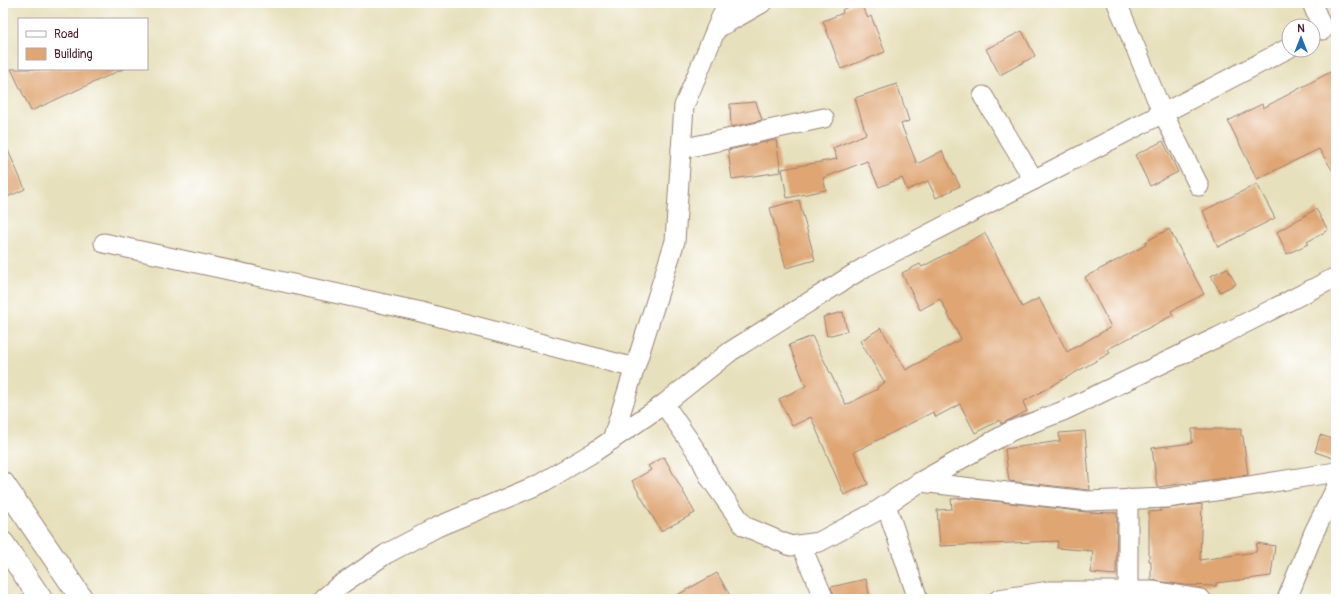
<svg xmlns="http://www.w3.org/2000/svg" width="1339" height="602" font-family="Pangolin,sans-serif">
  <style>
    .building { fill: #dfa572 }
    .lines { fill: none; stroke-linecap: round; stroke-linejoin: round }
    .minor-casing { stroke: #988074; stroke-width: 21 }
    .secondary-casing { stroke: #988074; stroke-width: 24 }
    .minor { stroke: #fff; stroke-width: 19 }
    .secondary { stroke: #fff; stroke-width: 22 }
  </style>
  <rect width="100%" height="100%" fill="#fff"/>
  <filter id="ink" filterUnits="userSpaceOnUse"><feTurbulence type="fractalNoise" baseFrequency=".025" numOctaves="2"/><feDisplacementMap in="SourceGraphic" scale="8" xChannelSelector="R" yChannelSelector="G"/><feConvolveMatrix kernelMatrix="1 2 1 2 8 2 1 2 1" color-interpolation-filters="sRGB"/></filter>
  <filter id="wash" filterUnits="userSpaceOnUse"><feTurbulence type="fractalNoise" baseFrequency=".012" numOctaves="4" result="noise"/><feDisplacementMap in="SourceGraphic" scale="16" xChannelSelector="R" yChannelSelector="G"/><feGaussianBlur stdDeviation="0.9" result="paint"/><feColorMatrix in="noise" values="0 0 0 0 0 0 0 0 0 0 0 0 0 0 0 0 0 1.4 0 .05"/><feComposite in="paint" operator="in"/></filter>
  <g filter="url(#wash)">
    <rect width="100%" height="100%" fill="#e7e0bc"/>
    <g id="blocks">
      <g class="building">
        <path d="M 855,3 L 860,3 L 868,18 L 871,16 L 885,52 L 841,69 L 823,21 L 843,13 L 842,10 Z"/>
        <path d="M 1022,31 L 1035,56 L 1000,75 L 986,49 Z"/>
        <path d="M 11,69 L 123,69 L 31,111 Z"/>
        <path d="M 1336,69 L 1336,176 L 1319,149 L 1257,179 L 1228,121 L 1262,104 L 1263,108 Z"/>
        <path d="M 897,84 L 909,121 L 901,124 L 917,164 L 942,151 L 960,186 L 936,198 L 928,181 L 907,190 L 902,178 L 879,187 L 867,161 L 823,178 L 826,190 L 787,198 L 782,169 L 837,159 L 833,148 L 866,134 L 855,98 Z"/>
        <path d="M 756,102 L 762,120 L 731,127 L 730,104 Z"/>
        <path d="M 3,139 L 25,189 L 3,199 Z"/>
        <path d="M 776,140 L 781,172 L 732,179 L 728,150 Z"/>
        <path d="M 1163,141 L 1178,172 L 1150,186 L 1135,155 Z"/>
        <path d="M 1257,184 L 1275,218 L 1218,247 L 1203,211 Z"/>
        <path d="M 799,200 L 815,260 L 786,268 L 770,208 Z"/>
        <path d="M 1316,209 L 1328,230 L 1307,242 L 1308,244 L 1287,254 L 1277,232 Z"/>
        <path d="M 1169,229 L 1204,294 L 1171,311 L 1173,315 L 1108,349 L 1110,353 L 1023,402 L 1027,411 L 1001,424 L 1000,420 L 975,433 L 960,404 L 936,417 L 933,412 L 854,452 L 868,484 L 844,495 L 811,417 L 792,426 L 779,399 L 806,386 L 789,345 L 812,336 L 846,405 L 878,389 L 877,387 L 885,383 L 860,341 L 881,328 L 906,370 L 961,339 L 940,299 L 920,310 L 902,273 L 920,264 L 922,267 L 985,233 L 1022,307 L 1039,298 L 1067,352 L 1111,327 L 1085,277 L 1146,245 L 1145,242 Z"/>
        <path d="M 1227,268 L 1236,284 L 1220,292 L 1211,276 Z"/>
        <path d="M 843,312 L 847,331 L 827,336 L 823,317 Z"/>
        <path d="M 1192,429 L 1241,429 L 1241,436 L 1243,436 L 1248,475 L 1157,487 L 1152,448 L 1192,443 Z"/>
        <path d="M 1085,431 L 1090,490 L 1009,481 L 1005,449 L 1060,441 L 1059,433 Z"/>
        <path d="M 1320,435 L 1336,440 L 1336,459 L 1315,452 Z"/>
        <path d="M 664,457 L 695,513 L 661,531 L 632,481 L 651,470 L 648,466 Z"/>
        <path d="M 968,498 L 1086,512 L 1117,513 L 1116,575 L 1091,573 L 1093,551 L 1057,548 L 1058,541 L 940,546 L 937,510 L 952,509 L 951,499 Z"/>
        <path d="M 1202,504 L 1200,560 L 1256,552 L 1257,543 L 1275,546 L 1271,576 L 1216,583 L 1216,586 L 1183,585 L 1151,580 L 1151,561 L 1149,561 L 1149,512 L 1161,511 L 1160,509 Z"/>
        <path d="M 717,573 L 732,599 L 670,599 Z"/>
        <path d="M 866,579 L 870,599 L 835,599 L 831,587 Z"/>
      </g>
    </g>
  </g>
  <g filter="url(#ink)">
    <use href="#blocks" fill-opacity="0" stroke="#988074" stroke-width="1"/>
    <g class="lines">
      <g class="minor-casing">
        <g id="minor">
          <path d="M 1117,3 L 1160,107 L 1199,186"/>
          <path d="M 1312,3 L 1323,30"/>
          <path d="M 716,29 L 762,3"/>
          <path d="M 983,96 L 1034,180"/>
          <path d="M 681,149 L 824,118"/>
          <path d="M 104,243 L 417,311 L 635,368"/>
          <path d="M 664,404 L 699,455 L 710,478 L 744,526 L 791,546 L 819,542 L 877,511 L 920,482 L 1011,431 L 1063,411 L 1218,337 L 1336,277"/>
          <path d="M 612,440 L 675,241 L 684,106 L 727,3"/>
          <path d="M 920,482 L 1087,501 L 1167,498 L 1249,486 L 1336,472"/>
          <path d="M 1128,499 L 1128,591"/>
          <path d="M 886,505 L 918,599"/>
          <path d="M 801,545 L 824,599"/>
          <path d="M 323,599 L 336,588 L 386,554 L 437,527 L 540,484 L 594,452 L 664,404 L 731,351 L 865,267 L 1289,48"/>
          <path d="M 999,599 L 1049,591 L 1154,591 L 1201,599"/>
          <path d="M 1287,599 L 1314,532 L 1336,488"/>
        </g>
      </g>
      <g class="secondary-casing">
        <g id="secondary">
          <path d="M 3,483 L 82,599"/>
          <path d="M 3,543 L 41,599"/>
        </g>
      </g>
      <use href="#minor" class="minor"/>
      <use href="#secondary" class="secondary"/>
    </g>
  </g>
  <rect width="1339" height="602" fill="none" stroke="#fff" stroke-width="16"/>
  <rect x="18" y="18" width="130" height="52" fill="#ffffff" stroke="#b7a5aa"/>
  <rect x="26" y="31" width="20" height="6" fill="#ffffff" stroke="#b7a5aa"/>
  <text x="54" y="38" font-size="12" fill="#4a1f2b">Road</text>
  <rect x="26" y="48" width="20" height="12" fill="#dfa572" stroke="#b7a5aa"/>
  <text x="54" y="58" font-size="12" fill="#4a1f2b">Building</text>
  <g transform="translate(1301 38)"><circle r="19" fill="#ffffff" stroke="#b7a5aa"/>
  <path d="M0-3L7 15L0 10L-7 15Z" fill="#1f6fb2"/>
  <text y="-6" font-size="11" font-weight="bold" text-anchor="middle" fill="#4a1f2b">N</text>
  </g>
</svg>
